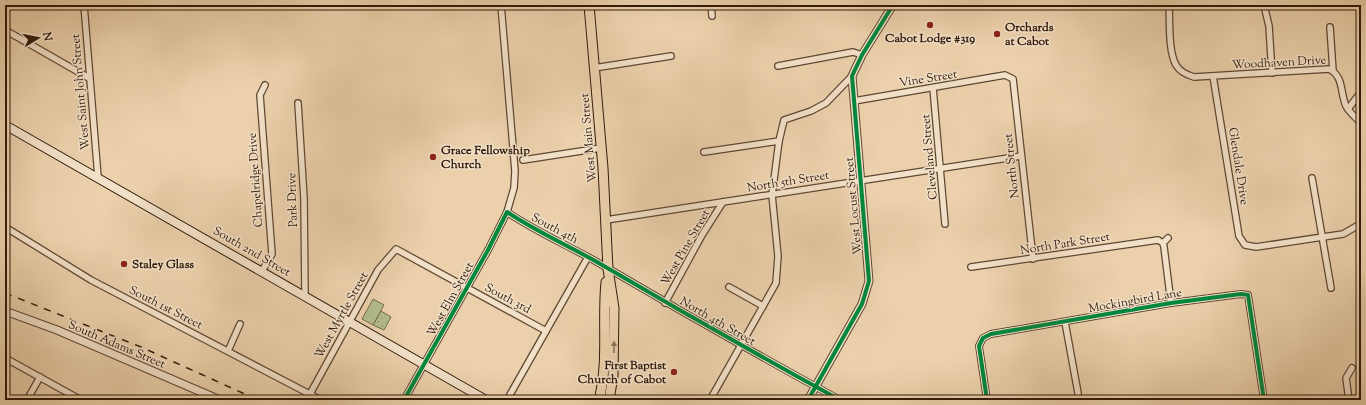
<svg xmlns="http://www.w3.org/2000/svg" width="1366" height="405" font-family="'Sorts Mill Goudy',serif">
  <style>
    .park { fill: url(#park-dots); stroke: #726b4c }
    .garden { fill: #b3bc8c; stroke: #726b4c }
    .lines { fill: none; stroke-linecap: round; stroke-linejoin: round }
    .minor-casing { stroke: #5f4833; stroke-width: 8 }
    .tertiary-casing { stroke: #5f4833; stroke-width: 9 }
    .secondary-casing { stroke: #301a0b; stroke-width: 10 }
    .primary-casing { stroke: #301a0b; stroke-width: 11 }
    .minor { stroke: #f2e0c8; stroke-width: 5.5 }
    .tertiary { stroke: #f2e0c8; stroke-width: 7 }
    .secondary { stroke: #f2e0c8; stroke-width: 8 }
    .primary { stroke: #ebd0ab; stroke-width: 9 }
    .rail { stroke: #301a0b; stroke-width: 1.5; stroke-dasharray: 7 7; stroke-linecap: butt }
    .cycleway-casing { stroke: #f2e0c8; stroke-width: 6 }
    .cycleway { stroke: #00873e; stroke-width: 4 }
    .oneway { fill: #8e755b }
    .poi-dot { fill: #8f2418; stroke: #f2e0c8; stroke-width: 1.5 }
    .labels { text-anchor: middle; stroke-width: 3; stroke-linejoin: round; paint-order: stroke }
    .poi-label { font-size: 12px; font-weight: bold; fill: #301a0b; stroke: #f2e0c8; text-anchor: start }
    .street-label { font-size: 12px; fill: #301a0b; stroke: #f2e0c8 }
  </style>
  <defs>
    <pattern id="park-dots" width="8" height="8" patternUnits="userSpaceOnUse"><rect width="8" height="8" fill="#b3bc8c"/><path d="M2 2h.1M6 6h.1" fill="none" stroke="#9aa177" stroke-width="1.8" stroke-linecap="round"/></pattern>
  </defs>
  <rect width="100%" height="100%" fill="#ebd0ab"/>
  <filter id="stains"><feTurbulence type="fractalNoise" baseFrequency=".005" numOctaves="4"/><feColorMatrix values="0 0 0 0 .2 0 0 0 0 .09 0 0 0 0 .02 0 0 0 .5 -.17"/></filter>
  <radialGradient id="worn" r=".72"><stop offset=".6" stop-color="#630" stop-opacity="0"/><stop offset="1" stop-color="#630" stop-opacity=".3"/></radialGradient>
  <path class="park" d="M 381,311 L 391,317 L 384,330 L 373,325 Z"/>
  <path class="garden" d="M 373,299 L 384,305 L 373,325 L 362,319 Z"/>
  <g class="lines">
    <g class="minor-casing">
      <g id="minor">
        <path d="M 84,5 L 98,177"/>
        <path d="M 501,5 L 515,171 L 514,188 L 507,212"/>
        <path d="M 711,5 L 712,16"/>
        <path d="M 1169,5 C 1170,21 1168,51 1176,65 C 1180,72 1187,75 1194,77 L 1329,69 C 1344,76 1340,93 1346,106 C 1349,112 1356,118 1361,123"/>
        <path d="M 1264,5 L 1269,26 L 1272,73"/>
        <path d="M 1330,27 L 1333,71"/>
        <path d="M 5,30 L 89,78"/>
        <path d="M 778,66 L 853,52 L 862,55"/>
        <path d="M 594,68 L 671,56"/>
        <path d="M 1213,76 L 1239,236 L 1245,245 L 1256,247 L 1343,234 L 1357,226"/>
        <path d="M 933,88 L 945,224"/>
        <path d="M 854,101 L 1005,75 L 1013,79 L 1033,259"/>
        <path d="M 298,103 L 304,198 L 305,296"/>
        <path d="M 1348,109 L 1361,92"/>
        <path d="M 704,152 L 779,141"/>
        <path d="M 523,160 L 601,148"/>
        <path d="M 1312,178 L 1331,288"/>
        <path d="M 606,220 L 1021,156"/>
        <path d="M 5,227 L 91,280 L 321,400"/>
        <path d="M 1163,243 L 1168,238"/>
        <path d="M 971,267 L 1158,240 L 1163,243 L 1164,247 L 1171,303"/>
        <path d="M 262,271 L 272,254 L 260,95 L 265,85"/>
        <path d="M 729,287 L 763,306"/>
        <path d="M 665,303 L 702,235 L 723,202"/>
        <path d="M 1065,322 L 1078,393"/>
        <path d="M 228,351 L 240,324"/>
        <path d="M 5,358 L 81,400"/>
        <path d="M 310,394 L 378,270 L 396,249 L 546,331"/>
        <path d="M 27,400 L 40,377"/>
        <path d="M 404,400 L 488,250 L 507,212 C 535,231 567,245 597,262 C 677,309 758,355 840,400"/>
        <path d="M 507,400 L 588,257"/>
        <path d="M 710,400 L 776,283 L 778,256 L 772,195 L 779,141 L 784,120 L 811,111 L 826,103 L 852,76"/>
        <path d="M 987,400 L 979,346 L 983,338 L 991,334 L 1171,303 L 1241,294 L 1248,295 L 1264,400"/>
        <path d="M 1349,400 L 1346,378 L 1352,368"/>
      </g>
    </g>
    <g class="tertiary-casing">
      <g id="tertiary">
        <path d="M 5,311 L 57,330 L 220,400"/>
        <path d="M 808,400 L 862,304 L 869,281 L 852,76 L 862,55 L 893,5"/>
      </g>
    </g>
    <g class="secondary-casing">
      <path id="secondary" d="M 5,125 L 486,400"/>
    </g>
    <g class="primary-casing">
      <g id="primary">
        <path d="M 589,5 L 603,168 L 608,269 L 614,308 L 613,376 L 609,400"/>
        <path d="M 599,400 C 609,361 602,321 606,282"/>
      </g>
    </g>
    <use href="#minor" class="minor"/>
    <use href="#tertiary" class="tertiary"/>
    <use href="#secondary" class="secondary"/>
    <use href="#primary" class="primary"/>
    <path class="rail" d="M 5,293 L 141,347 L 258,400"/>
    <g class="cycleway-casing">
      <g id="cycleway">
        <path d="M 404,400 L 488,250 L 507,212 C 535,231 567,245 597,262 C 677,309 758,355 840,400"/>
        <path d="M 808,400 L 862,304 L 869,281 L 852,76 L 862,55 L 893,5"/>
        <path d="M 987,400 L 979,346 L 983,338 L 991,334 L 1171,303 L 1241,294 L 1248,295 L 1264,400"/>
      </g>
    </g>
    <use href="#cycleway" class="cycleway"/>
  </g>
  <defs><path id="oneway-solid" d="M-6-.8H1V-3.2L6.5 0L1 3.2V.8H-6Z"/></defs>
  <use class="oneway" href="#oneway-solid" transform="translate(614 347) rotate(-90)"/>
  <g class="poi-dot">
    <circle cx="930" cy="25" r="4"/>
    <circle cx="997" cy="34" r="4"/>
    <circle cx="433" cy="157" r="4"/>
    <circle cx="124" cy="264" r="4"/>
    <circle cx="674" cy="372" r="4"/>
  </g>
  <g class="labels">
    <g class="poi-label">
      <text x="1005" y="31">Orchards<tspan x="1005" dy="14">at Cabot</tspan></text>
      <text x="930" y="42" text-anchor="middle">Cabot Lodge #319</text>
      <text x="441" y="154">Grace Fellowship<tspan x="441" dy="14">Church</tspan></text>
      <text x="132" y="268">Staley Glass</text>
      <text x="666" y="369" text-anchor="end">First Baptist<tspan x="666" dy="14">Church of Cabot</tspan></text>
    </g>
    <g class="street-label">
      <text transform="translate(1279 62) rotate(-3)" y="4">Woodhaven Drive</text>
      <text transform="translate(928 78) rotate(-9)" y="4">Vine Street</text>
      <text transform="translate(80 92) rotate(-95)" y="4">West Saint John Street</text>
      <text transform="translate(588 138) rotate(-95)" y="4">West Main Street</text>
      <text transform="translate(929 157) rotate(-95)" y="4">Cleveland Street</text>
      <text transform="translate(1011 166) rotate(-96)" y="4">North Street</text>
      <text transform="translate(1239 166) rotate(81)" y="4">Glendale Drive</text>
      <text transform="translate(255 180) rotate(-94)" y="4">Chapelridge Drive</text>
      <text transform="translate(788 181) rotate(-9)" y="4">North 5th Street</text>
      <text transform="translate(292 200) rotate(-92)" y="4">Park Drive</text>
      <text transform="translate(853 206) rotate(-95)" y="4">West Locust Street</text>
      <text transform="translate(555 228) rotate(28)" y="4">South 4th</text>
      <text transform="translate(1065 243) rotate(-9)" y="4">North Park Street</text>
      <text transform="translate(685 247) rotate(-60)" y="4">West Pine Street</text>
      <text transform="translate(252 251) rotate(30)" y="4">South 2nd Street</text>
      <text transform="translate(508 298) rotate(28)" y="4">South 3rd</text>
      <text transform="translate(450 299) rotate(-61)" y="4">West Elm Street</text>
      <text transform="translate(1135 300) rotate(-10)" y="4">Mockingbird Lane</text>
      <text transform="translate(166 307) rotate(27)" y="4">South 1st Street</text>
      <text transform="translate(341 315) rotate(-61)" y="4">West Myrtle Street</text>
      <text transform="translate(718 321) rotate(30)" y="4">North 4th Street</text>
      <text transform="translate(117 344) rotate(23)" y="4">South Adams Street</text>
    </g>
  </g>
  <rect width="1366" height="405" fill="none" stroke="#ebd0ab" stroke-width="20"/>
  <rect x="6" y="6" width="1354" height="393" fill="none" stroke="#301a0b" stroke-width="2"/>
  <rect x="10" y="10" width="1346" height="385" fill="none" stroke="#301a0b"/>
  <g transform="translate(38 38) rotate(80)" stroke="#f2e0c8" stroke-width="3" paint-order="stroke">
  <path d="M0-3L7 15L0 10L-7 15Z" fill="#301a0b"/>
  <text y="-6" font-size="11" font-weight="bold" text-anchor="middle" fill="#301a0b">N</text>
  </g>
  <rect width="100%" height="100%" filter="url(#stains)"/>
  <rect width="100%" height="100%" fill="url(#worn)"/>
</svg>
